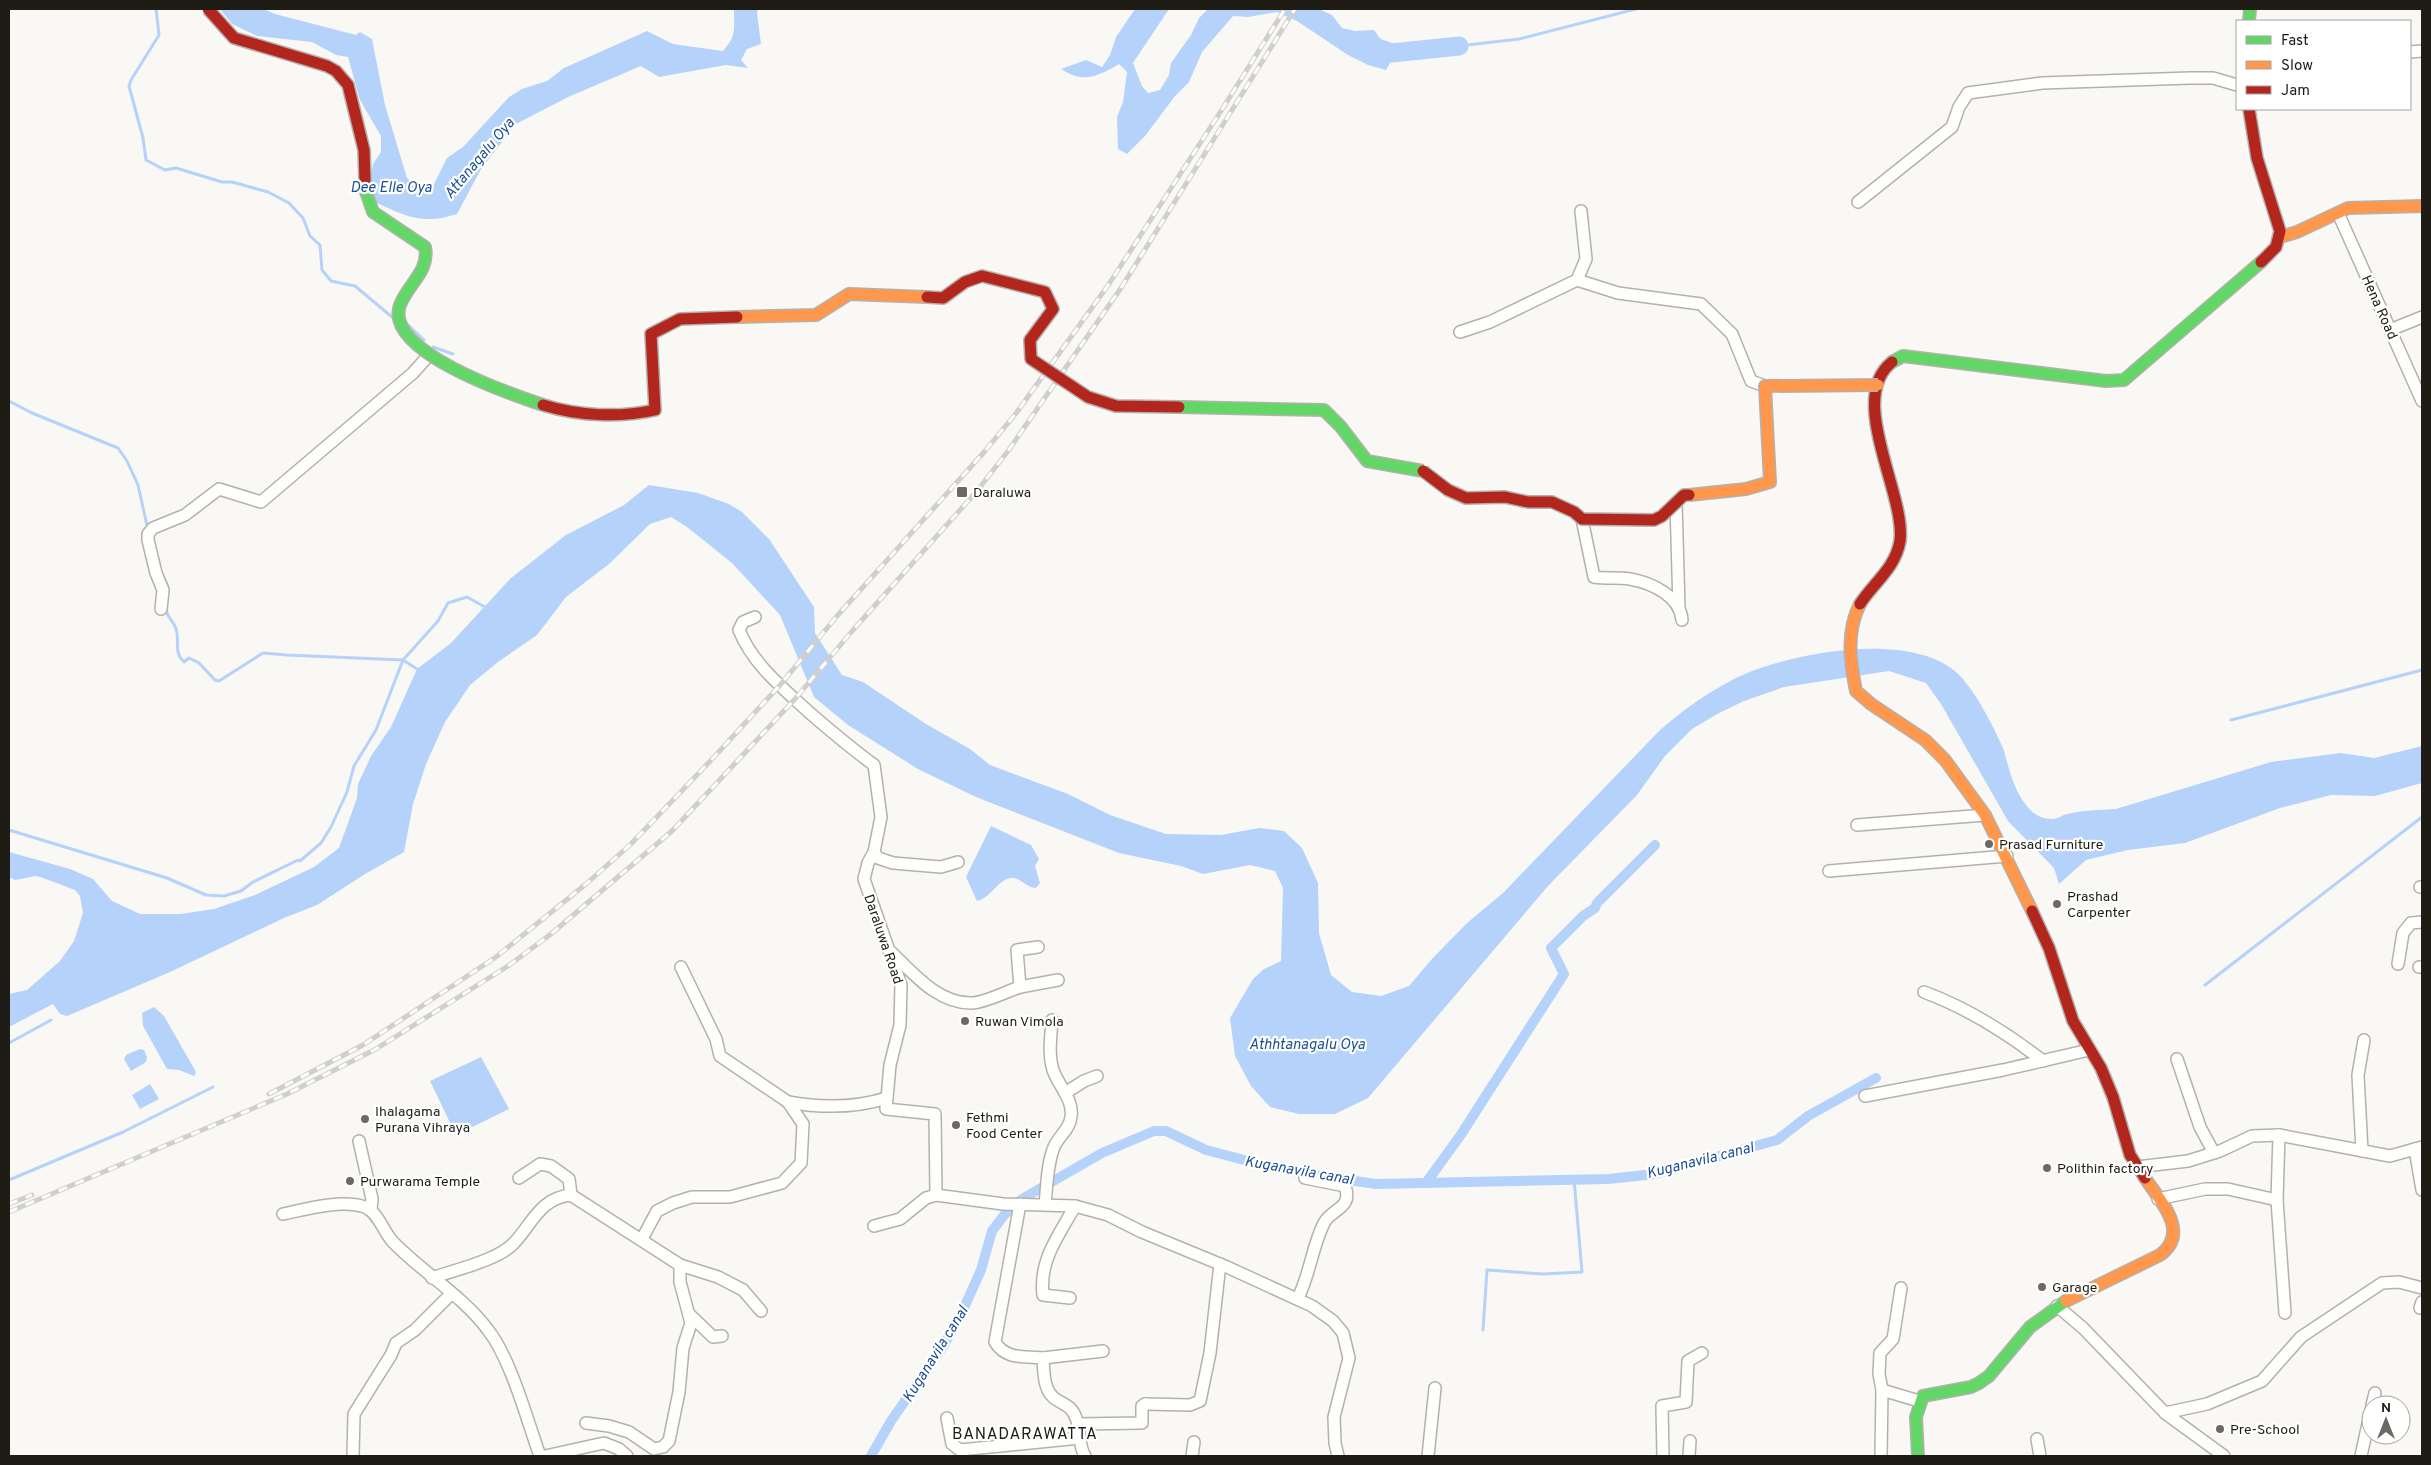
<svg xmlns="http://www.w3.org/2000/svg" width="2431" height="1465" font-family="Overpass,sans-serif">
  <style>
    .water { fill: #b5d2fa }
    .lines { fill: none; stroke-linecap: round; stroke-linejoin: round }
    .stream { stroke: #b5d2fa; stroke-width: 3 }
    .canal { stroke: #b5d2fa; stroke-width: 10 }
    .river { stroke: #b5d2fa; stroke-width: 19 }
    .street-casing { stroke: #b4b1ad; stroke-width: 14 }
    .fast-casing { stroke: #b4b1ad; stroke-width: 14 }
    .slow-casing { stroke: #b4b1ad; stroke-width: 14 }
    .jam-casing { stroke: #b4b1ad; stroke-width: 14 }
    .street { stroke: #fefefd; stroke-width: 11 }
    .fast { stroke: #63d668; stroke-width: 11 }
    .slow { stroke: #ff974d; stroke-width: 11 }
    .jam { stroke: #b3261e; stroke-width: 11 }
    .rail-casing { stroke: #d0cfce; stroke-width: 5 }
    .rail { stroke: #fff; stroke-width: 3; stroke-dasharray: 9; stroke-linecap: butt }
    .fast-bridge-casing { stroke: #b4b1ad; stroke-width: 14; stroke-linecap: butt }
    .slow-bridge-casing { stroke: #b4b1ad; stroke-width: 14; stroke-linecap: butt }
    .jam-bridge-casing { stroke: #b4b1ad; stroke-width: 14; stroke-linecap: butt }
    .fast-bridge { stroke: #63d668; stroke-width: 11 }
    .slow-bridge { stroke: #ff974d; stroke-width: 11 }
    .jam-bridge { stroke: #b3261e; stroke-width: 11 }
    .poi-dot { fill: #6c6964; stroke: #fff; stroke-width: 2 }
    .labels { text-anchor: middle; stroke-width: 4.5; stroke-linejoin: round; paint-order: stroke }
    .street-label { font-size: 14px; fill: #1f1c16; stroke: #fff }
    .poi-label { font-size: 14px; fill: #1f1c16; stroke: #fff; text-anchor: start }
    .water-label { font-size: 15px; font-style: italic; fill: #1b4e92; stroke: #fff }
    .quarter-label { font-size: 16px; letter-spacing: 1px; fill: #1f1c16; stroke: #fff }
  </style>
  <rect width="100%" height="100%" fill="#faf8f4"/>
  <g class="water">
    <path d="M 220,9 L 263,9 L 275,14 L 356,35 L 360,32 L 372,39 L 385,105 L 407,178 L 418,188 L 431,190 L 447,158 L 463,147 L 509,97 L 522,89 L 547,81 L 564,68 L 647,31 L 673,44 L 723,51 C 737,36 734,28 734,9 L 758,9 L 757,13 L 761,44 L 747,49 L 741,60 L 748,68 L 726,65 L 659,77 L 641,66 L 568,97 L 516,124 L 481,169 L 457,214 C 421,225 408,217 375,202 L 370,182 L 373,164 L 381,152 L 381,136 L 360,100 L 348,57 L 336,55 L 312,42 L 257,36 L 232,24 Z"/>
    <path d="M 1135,9 L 1169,9 L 1133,63 L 1142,86 L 1148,93 L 1160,90 L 1169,75 L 1171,63 L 1191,35 L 1199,18 L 1208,9 L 1319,9 L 1332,15 L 1342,28 L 1355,31 L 1374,30 L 1384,44 L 1390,63 L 1386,70 L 1368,65 L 1348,55 L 1297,21 L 1277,12 L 1248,17 L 1233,16 L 1202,52 L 1189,82 L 1175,96 L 1145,136 L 1127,154 L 1118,149 L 1117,117 L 1123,102 L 1127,72 L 1119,64 C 1098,76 1084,84 1061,69 L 1086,60 L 1102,67 L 1110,55 L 1116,37 Z"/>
    <path d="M 649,485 L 698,493 L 729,504 L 742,512 L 769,539 L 814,607 L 815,633 L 842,675 L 863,682 L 926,724 L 970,749 L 990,765 L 1068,794 L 1110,815 L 1166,834 L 1221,835 L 1259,828 L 1284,831 L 1302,848 L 1318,883 L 1319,933 L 1331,975 L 1352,992 L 1381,996 L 1409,986 L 1431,960 L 1467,923 L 1503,893 L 1660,730 C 1683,710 1707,693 1734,679 C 1788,652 1920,627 1963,679 C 1980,700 1992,724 2003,748 C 2005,752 2005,757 2007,762 C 2012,780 2019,802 2035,814 C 2041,818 2047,819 2053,819 C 2058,819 2062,815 2067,814 C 2083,810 2100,810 2116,809 L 2271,762 L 2341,753 L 2374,758 L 2422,746 L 2422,783 L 2375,796 L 2331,795 L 2280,808 L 2185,843 L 2128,850 L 2086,860 L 2059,884 L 2054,868 L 2008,821 L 1941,704 L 1926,683 L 1889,671 L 1784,687 L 1744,701 L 1719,713 L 1692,729 L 1665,756 L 1637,795 L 1548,886 L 1368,1098 L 1335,1114 L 1299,1114 L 1270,1107 L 1251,1086 L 1235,1056 L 1230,1018 L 1253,979 L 1264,969 L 1281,961 L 1283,888 L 1275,871 L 1250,865 L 1203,874 L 1181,866 L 1119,853 L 976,797 L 918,769 L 848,725 L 814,697 L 780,615 L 732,563 L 687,527 L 671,517 L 650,524 L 609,564 L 566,597 L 537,635 L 498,662 L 470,685 L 445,722 L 426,764 L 413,804 L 404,852 L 365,874 L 317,905 L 284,918 L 170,972 L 67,1016 L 60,1014 L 53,1004 L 9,1027 L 9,994 L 27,990 L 60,961 L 74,941 L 83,913 L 80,896 L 75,890 L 43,878 L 36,876 L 15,880 L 9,877 L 9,852 L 70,869 L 93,879 L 112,901 L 140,914 L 180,914 L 214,909 L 255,895 L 314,867 L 339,848 L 357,798 L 358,784 L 371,756 L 391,727 L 417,669 L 451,643 L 511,578 L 566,535 L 624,505 Z"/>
    <path d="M 991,826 L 1031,845 L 1039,859 L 1035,866 L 1040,883 L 1036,888 C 1026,887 1022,879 1014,878 C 998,877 992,898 977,901 L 966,877 Z"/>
    <path d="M 154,1007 L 164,1016 L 196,1072 L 194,1076 L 179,1070 L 167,1069 L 143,1026 L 142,1013 Z"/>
    <path d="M 140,1049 L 144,1050 L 147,1057 L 146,1062 L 131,1071 L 124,1059 L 126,1055 Z"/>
    <path d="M 481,1057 L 509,1109 L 456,1135 L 430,1081 Z"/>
    <path d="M 150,1084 L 159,1099 L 140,1109 L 132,1095 Z"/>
  </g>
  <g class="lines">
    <g class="stream">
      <path d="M 156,9 L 159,35 L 131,80 L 129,86 L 143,138 L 146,160 L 165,170 L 176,168 L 222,182 L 232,182 L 268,192 L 289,203 L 303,218 L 310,236 L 320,245 L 322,270 L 331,281 L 355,286 L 392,317"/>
      <path d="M 1459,46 L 1519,39 L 1636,9"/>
      <path d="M 407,324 L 424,340"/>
      <path d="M 433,347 L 453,354"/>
      <path d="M 9,401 L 32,413 L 118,448 L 127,461 L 138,485 L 148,530"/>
      <path d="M 163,577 C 171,589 167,595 166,607 C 165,616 174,621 176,629 C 180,640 173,652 184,662 L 189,658 L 199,663 L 215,680 L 219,681 L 263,653 L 287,655 L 403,660 L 417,669"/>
      <path d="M 2231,720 L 2422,670"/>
      <path d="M 9,830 L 167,878 L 206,895 L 224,896 L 241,891 L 253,882 L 298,860 L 300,861 L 321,843 L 331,827 L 347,792 L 354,766 L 376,730 L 403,660 L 438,621 L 448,603 L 467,597 L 485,607"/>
      <path d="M 2205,985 L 2422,817"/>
      <path d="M 9,1043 L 51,1020"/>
      <path d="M 9,1180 L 123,1132 L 213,1087"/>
      <path d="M 1483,1330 L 1487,1270 L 1543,1274 L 1582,1272 L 1574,1179"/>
    </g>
    <g class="canal">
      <path d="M 1426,1183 L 1460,1136 L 1564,974 L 1551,948 L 1583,916 L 1595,908 L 1597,903 L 1655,845"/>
      <path d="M 871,1456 L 891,1421 L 944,1345 L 963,1310 L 981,1270 L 992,1231 L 1005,1214 L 1022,1199 L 1102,1153 L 1154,1131 L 1166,1131 L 1206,1150 L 1252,1162 L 1306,1174 L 1376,1184 L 1608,1179 L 1655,1174 L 1777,1140 L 1808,1116 L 1876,1078"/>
    </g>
    <path class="river" d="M 1363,43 L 1392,53 L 1459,46"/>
    <g class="street-casing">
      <g id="street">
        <path d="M 2410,52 L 2422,51"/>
        <path d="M 1858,202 L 1952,127 L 1959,107 L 1968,93 L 2042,83 L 2190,78 L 2213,78 L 2237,85"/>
        <path d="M 2338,213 L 2422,401"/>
        <path d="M 1577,280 L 1618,293 L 1701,304 L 1732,334 L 1751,381 L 1765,386"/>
        <path d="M 2390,330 L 2422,317"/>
        <path d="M 1460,332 L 1490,322 L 1577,280 L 1586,259 L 1581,211"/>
        <path d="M 1676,503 L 1679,607"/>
        <path d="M 1582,519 L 1594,577 C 1605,579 1618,577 1630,579 C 1652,583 1680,596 1682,620"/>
        <path d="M 161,609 L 163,590 L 156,573 L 148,540 L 148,534 L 153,528 L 185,515 L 219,489 L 261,502 L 413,373 L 429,355"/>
        <path d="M 755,617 L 743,622 L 739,630 C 753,665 784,689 811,714 C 832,732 852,749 874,765 L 881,817 L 874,852 L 868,863 L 864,879 L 901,985 L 900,1025 L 890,1065 L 886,1109 L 935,1114 L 936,1195"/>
        <path d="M 1857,825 L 1985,815"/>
        <path d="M 874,852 L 878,858 L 893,863 L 941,867 L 958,862"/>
        <path d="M 1829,871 L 2007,856"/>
        <path d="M 2420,887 L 2422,887"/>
        <path d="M 891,952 C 913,973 938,1004 972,1003 C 984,1003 1008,991 1020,987 L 1017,950 L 1038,947"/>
        <path d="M 2398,964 L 2403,933 L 2411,923 L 2422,922"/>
        <path d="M 2419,967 L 2422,967"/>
        <path d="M 1020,987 L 1058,980"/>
        <path d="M 1924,992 C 1967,1008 2007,1033 2043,1061"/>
        <path d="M 2177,1059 L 2200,1127 L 2214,1153"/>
        <path d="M 1065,1093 L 1084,1081 L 1097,1076"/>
        <path d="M 1865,1096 L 2003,1070 L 2089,1050"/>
        <path d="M 788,1102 C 821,1108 855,1108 887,1098"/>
        <path d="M 2279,1135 L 2277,1200 L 2285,1313"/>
        <path d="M 359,1141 L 372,1199 L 371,1210"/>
        <path d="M 2415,1149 L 2422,1190"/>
        <path d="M 2362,1151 L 2358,1075 L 2364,1040"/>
        <path d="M 2137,1167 L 2188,1161 L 2220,1151 L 2252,1136 L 2279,1135 L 2390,1156 L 2422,1147"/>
        <path d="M 519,1178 L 540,1164 L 551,1166 L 569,1179 L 571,1195"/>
        <path d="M 2158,1199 L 2205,1189 L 2228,1189 L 2277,1200"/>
        <path d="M 1020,1204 L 995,1342 C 1006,1360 1024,1356 1043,1358 C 1044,1373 1043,1392 1057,1400 C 1067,1406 1072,1407 1076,1418 C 1081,1430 1078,1445 1085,1456"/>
        <path d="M 1045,1204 C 1047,1186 1047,1164 1054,1147 C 1058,1137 1070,1129 1071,1117 C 1074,1100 1058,1085 1053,1070 C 1048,1054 1051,1036 1052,1020"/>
        <path d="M 283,1214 C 306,1209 342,1199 365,1207 C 378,1212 384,1233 393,1242 C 423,1273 463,1296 488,1330 C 511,1359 527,1420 540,1456"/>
        <path d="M 874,1226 L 900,1219 L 926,1198 L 936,1195 L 1003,1204 L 1075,1206 L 1108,1215 L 1142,1232 L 1227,1267 L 1312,1306 L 1333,1321 L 1343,1333 L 1349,1358 L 1334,1417 L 1335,1443 L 1338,1456"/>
        <path d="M 642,1239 L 657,1211 L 673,1203 L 692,1197 L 730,1197 L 782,1183 L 801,1163 L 803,1124 L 788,1102 L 720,1056 L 716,1039 L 681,967"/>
        <path d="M 680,1265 L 718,1277 L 743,1290 L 761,1311"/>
        <path d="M 432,1278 C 454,1270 499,1260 514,1243 C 532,1224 540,1198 571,1195 L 680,1265 L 680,1282 L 691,1323 L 683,1348 L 679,1392 L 669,1441 L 663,1447 L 654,1449 L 629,1432 L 609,1426 L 586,1423"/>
        <path d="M 1901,1288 L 1893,1339 L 1880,1353 L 1879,1374 L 1882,1390 L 1919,1401"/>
        <path d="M 1070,1298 L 1043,1295 C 1039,1260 1058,1237 1075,1206"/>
        <path d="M 1298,1298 C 1310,1274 1312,1247 1324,1223 C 1332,1208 1353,1209 1345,1186 L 1305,1178"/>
        <path d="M 2057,1306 L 2083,1328 L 2165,1413 L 2224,1456"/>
        <path d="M 2420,1308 L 2422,1302"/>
        <path d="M 689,1314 L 713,1337 L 722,1336"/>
        <path d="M 1043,1358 L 1103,1351"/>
        <path d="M 1145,1404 L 1190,1405 L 1200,1401 L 1210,1353 L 1220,1264"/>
        <path d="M 2372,1405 L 2375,1393"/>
        <path d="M 2165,1413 L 2207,1404 L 2262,1381 L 2301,1337 L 2382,1283 L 2399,1282 L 2422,1288"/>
        <path d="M 947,1418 L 952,1444 L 960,1450 L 1080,1438"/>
        <path d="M 1078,1424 L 1142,1423 L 1142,1406 L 1145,1404"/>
        <path d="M 2037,1439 L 2040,1456"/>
        <path d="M 353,1456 L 354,1414 L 391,1355 L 396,1343 L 415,1330 L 451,1294"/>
        <path d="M 545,1456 L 604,1443 L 619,1449 L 627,1456"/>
        <path d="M 1192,1456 L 1194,1442"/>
        <path d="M 1428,1456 L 1435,1388"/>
        <path d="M 1663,1456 L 1662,1406 L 1686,1402 L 1688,1361 L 1702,1353"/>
        <path d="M 1689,1456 L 1690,1441"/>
        <path d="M 1881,1456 L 1882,1390"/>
        <path d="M 2361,1456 L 2371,1410"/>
      </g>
    </g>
    <g class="fast-casing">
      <g id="fast">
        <path d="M 2249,21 L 2250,9"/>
        <path d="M 1892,362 L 1903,356 L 2106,381 L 2124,380 L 2261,262"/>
        <path d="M 1918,1456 L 1916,1417 L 1923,1396 L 1971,1387 L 1979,1383 L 1989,1376 L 2030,1327 L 2066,1301"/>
      </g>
    </g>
    <g class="slow-casing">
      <g id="slow">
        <path d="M 2280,237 L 2297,232 L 2348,208 L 2422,206"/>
        <path d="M 1860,604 C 1846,631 1850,662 1856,691 L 1871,704 L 1925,740 L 1945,760 L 1985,815 L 2032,911"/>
        <path d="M 2066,1301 L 2160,1255 C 2191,1232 2160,1201 2145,1178"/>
      </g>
    </g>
    <g class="jam-casing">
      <g id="jam">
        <path d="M 2249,109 L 2257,158 L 2280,231 L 2276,247 L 2261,262"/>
        <path d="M 1860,604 C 1874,582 1895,569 1900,541 C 1906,494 1846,398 1892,362"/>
        <path d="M 2032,911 L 2049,948 L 2073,1021 L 2101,1068 L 2113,1097 L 2130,1155 L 2145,1178"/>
      </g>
    </g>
    <use href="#street" class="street"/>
    <use href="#fast" class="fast"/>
    <use href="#slow" class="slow"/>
    <use href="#jam" class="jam"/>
    <g class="rail-casing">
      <g id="rail">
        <path d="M 269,1094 L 363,1045 L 496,957 L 586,884 L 631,844 L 715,756 L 781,684 L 837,616 L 985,451 L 1017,412 L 1109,284 L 1221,111 L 1285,9"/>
        <path d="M 9,1204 L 32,1195"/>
        <path d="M 9,1212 L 287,1094 L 376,1049 L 508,966 L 551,934 L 672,831 L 795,699 L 853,630 L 977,491 L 1008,451 L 1121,288 L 1295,9"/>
      </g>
    </g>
    <use href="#rail" class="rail"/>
    <g class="fast-bridge-casing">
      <g id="fast-bridge">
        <path d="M 365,180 L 365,189 L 373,212 L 425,247 C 430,271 408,284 400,305 C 383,351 510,394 543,405"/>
        <path d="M 1179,407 L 1324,410 L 1341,427 L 1367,461 L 1423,471"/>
      </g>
    </g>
    <g class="slow-bridge-casing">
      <g id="slow-bridge">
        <path d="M 737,317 L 816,315 L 849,294 L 927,297"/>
        <path d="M 1689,495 L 1746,489 L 1770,482 L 1765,386 L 1878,385"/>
      </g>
    </g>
    <g class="jam-bridge-casing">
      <g id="jam-bridge">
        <path d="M 208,9 L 234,38 L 327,66 L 336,71 L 348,85 L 364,150 L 365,180"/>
        <path d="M 927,297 L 943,298 L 965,282 L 982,276 L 1045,292 L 1053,309 L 1030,340 L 1031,359 L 1088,397 L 1116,406 L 1179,407"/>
        <path d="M 543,405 C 579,416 619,418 655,410 L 651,334 L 680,319 L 737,317"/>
        <path d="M 1423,471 L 1448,490 L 1466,498 L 1505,497 L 1528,502 L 1552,502 L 1574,512 L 1582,519 L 1654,520 L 1662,516 L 1684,495 L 1689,495"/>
      </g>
    </g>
    <use href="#fast-bridge" class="fast-bridge"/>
    <use href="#slow-bridge" class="slow-bridge"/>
    <use href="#jam-bridge" class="jam-bridge"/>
  </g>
  <g class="poi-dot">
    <rect x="956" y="486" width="12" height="12" rx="2.5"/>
    <circle cx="1989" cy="844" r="5"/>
    <circle cx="2057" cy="904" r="5"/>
    <circle cx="965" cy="1021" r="5"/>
    <circle cx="365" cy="1119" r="5"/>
    <circle cx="956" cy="1125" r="5"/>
    <circle cx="2047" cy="1168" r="5"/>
    <circle cx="350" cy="1181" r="5"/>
    <circle cx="2042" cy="1287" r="5"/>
    <circle cx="2220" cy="1429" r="5"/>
  </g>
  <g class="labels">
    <g class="street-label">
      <text transform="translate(2380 307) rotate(66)" y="5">Hena Road</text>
      <text transform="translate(884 939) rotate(71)" y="5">Daraluwa Road</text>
    </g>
    <g class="poi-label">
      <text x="973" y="497">Daraluwa</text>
      <text x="1999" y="849">Prasad Furniture</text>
      <text x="2067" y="901">Prashad<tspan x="2067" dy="16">Carpenter</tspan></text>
      <text x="975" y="1026">Ruwan Vimola</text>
      <text x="375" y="1116">Ihalagama<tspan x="375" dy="16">Purana Vihraya</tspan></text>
      <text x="966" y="1122">Fethmi<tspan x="966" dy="16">Food Center</tspan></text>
      <text x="2057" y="1173">Polithin factory</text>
      <text x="360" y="1186">Purwarama Temple</text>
      <text x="2052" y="1292">Garage</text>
      <text x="2230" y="1434">Pre-School</text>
    </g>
    <g class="water-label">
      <text transform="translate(479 158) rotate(-50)" y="5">Attanagalu Oya</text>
      <text x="391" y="192">Dee Elle Oya</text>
      <text x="1307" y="1049">Athhtanagalu Oya</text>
      <text transform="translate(1700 1160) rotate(-14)" y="5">Kuganavila canal</text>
      <text transform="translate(1299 1170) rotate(10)" y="5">Kuganavila canal</text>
      <text transform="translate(935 1354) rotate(-58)" y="5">Kuganavila canal</text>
    </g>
    <g class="quarter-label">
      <text x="1025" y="1439">BANADARAWATTA</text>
    </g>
  </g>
  <rect width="2431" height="1465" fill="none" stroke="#1f1c16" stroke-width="20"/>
  <rect x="2236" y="20" width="175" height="90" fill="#ffffff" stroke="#a5a4a2"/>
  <rect x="2246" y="36" width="25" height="8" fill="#63d668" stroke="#a5a4a2"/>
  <text x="2281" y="45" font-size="15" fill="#1f1c16">Fast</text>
  <rect x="2246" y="61" width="25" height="8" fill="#ff974d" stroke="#a5a4a2"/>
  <text x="2281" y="70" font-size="15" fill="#1f1c16">Slow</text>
  <rect x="2246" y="86" width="25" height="8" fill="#b3261e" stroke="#a5a4a2"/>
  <text x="2281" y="95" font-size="15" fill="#1f1c16">Jam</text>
  <g transform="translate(2386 1420)"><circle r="24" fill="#ffffff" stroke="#a5a4a2"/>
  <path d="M0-4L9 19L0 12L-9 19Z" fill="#6c6964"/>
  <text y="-8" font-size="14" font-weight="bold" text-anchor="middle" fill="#1f1c16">N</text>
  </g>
</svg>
